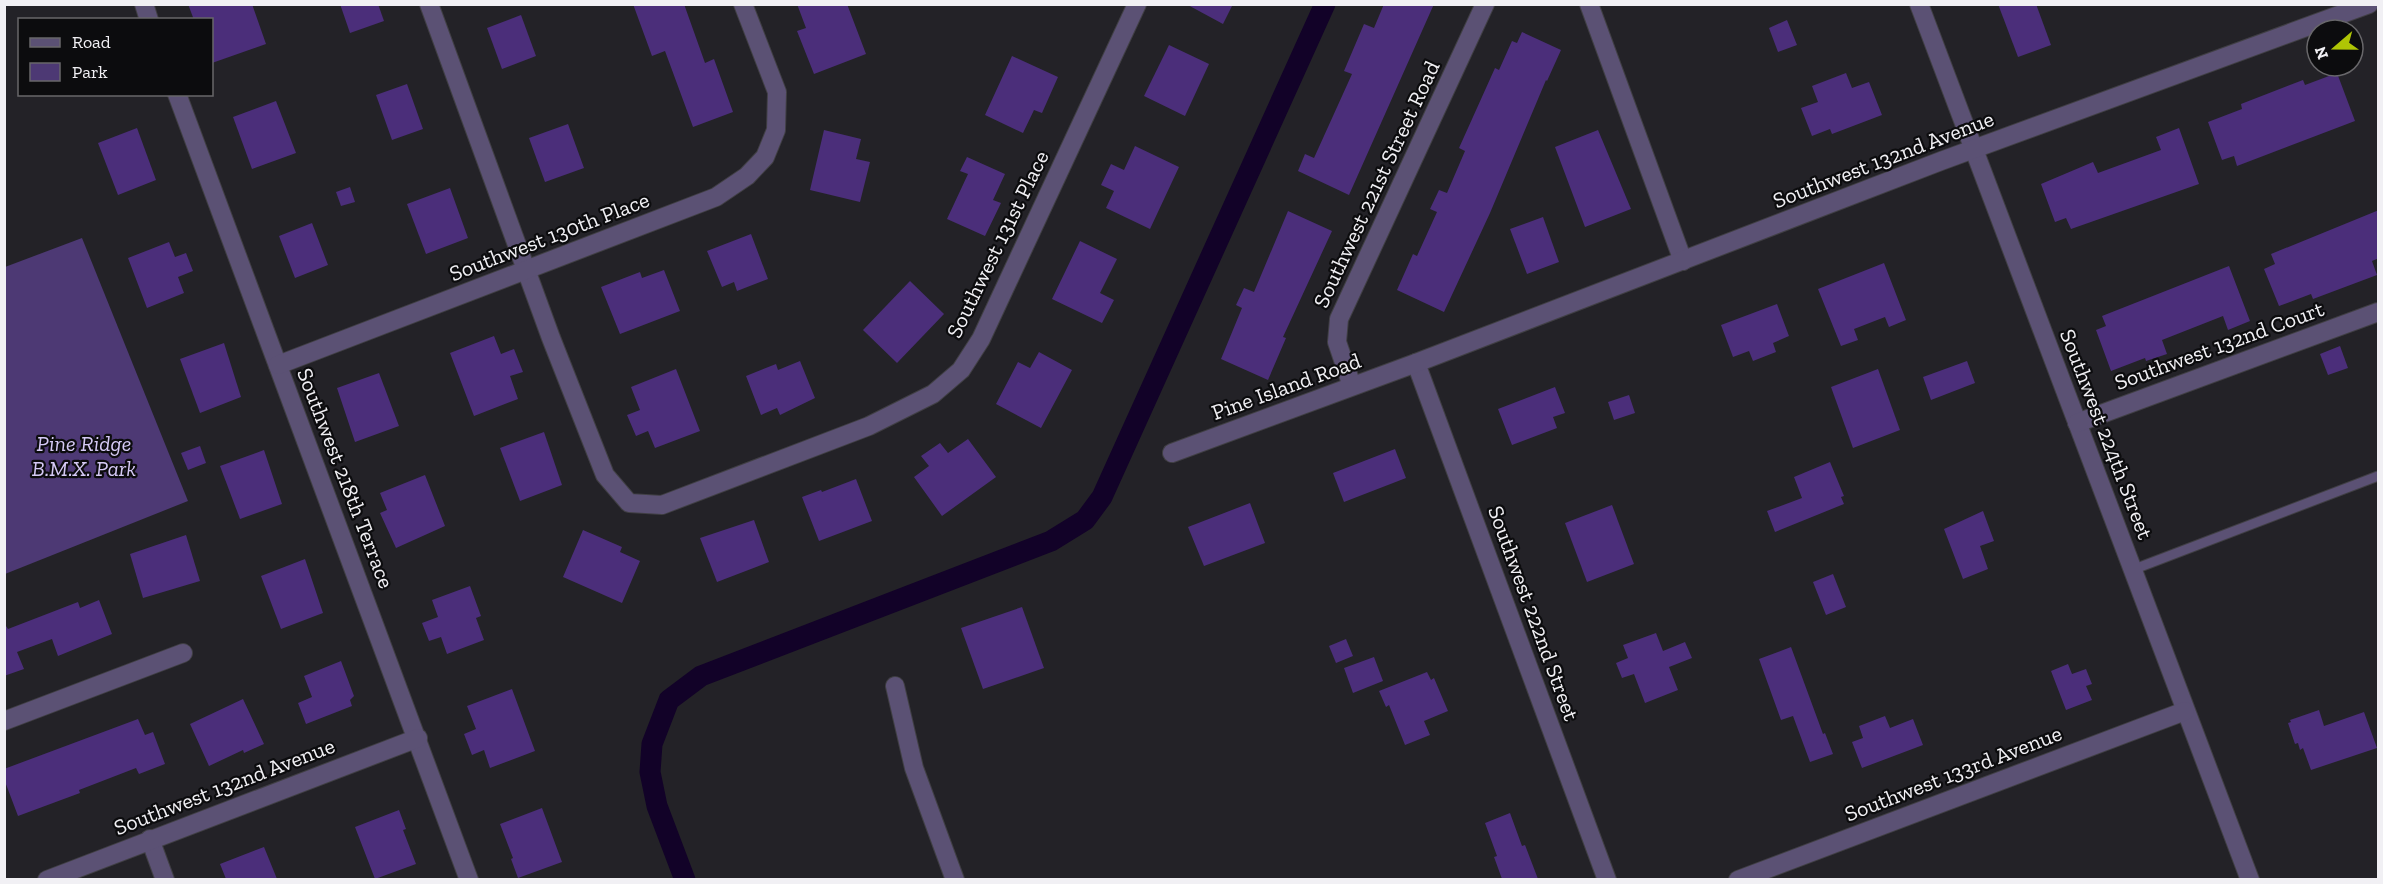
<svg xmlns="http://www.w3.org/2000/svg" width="2383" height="884" font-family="'Zilla Slab',serif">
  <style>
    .green { fill: #4d3974 }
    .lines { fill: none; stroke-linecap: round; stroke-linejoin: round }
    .canal { stroke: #120228; stroke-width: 21 }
    .building { fill: #4b2e7a }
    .service-casing { stroke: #403f44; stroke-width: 11 }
    .minor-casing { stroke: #403f44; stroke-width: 20 }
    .service { stroke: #5b5174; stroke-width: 9 }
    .minor { stroke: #5b5174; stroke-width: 18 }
    .labels { text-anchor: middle; stroke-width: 4.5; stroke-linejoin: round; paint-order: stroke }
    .street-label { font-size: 22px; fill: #f1f0f4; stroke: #0c0c0e }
    .park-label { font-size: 22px; font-style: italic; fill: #d5c9f5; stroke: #0c0c0e }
  </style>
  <rect width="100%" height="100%" fill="#232227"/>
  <path class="green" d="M 82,238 L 188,501 L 5,574 L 5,267 Z"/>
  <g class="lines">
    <path class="canal" d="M 685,880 L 657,806 L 650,772 L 652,744 L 669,700 L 701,676 L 1051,541 L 1085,520 L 1102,497 L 1325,4"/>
  </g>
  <g class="building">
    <path d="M 188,4 L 252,4 L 266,44 L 212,63 L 212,20 L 194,20 Z"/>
    <path d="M 340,4 L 378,4 L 384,21 L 350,33 Z"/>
    <path d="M 633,4 L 684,4 L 705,63 L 714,59 L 733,112 L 693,127 L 665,51 L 652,56 Z"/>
    <path d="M 797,4 L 847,4 L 866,54 L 814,74 L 797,31 L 806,28 Z"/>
    <path d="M 1186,4 L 1233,4 L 1223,24 Z"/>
    <path d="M 1384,4 L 1434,4 L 1349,195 L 1298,171 L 1305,154 L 1314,158 L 1352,74 L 1344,71 L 1364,24 L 1374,28 Z"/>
    <path d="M 1998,4 L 2036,4 L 2051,45 L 2018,57 Z"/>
    <path d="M 521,15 L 536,56 L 502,69 L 487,28 Z"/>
    <path d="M 1787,20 L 1797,45 L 1778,52 L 1769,28 Z"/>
    <path d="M 1522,32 L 1561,50 L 1547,81 L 1546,80 L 1490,213 L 1444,312 L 1397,290 L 1413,254 L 1417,256 L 1437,212 L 1430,209 L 1439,190 L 1447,193 L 1465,151 L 1459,148 L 1495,68 L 1499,70 L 1512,41 L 1517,43 Z"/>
    <path d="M 1169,45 L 1209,64 L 1185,116 L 1144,96 Z"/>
    <path d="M 1012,56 L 1058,77 L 1042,113 L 1034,110 L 1023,133 L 985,115 Z"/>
    <path d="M 1846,73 L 1852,88 L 1869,82 L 1882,115 L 1832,134 L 1830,129 L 1812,136 L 1801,108 L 1818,102 L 1812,86 Z"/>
    <path d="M 2337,73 L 2355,121 L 2237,166 L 2234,156 L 2222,160 L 2208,122 L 2242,109 L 2241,104 L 2303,80 L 2305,85 Z"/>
    <path d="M 407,84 L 423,129 L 392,140 L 376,95 Z"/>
    <path d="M 276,101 L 296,153 L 252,169 L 233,117 Z"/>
    <path d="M 568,124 L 584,168 L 545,182 L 529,138 Z"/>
    <path d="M 137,128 L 156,180 L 118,195 L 98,143 Z"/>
    <path d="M 2179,128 L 2199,184 L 2071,229 L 2066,218 L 2055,222 L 2041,184 L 2093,162 L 2098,173 L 2161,150 L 2156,137 Z"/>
    <path d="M 824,130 L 861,139 L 856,159 L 870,162 L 860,202 L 810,190 Z"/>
    <path d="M 1598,130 L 1631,209 L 1585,227 L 1555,147 Z"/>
    <path d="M 1135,146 L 1179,167 L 1150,229 L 1106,208 L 1114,191 L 1101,185 L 1111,164 L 1124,170 Z"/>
    <path d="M 967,157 L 1005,174 L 993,200 L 1001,203 L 985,236 L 947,219 L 968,174 L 960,171 Z"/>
    <path d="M 350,187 L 355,202 L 341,206 L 336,192 Z"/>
    <path d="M 450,188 L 468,238 L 426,254 L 407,204 Z"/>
    <path d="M 2379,210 L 2379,258 L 2372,261 L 2377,275 L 2313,299 L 2311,294 L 2279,306 L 2264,269 L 2275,264 L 2271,254 Z"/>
    <path d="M 1288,211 L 1332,231 L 1283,337 L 1286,338 L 1268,380 L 1221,359 L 1242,308 L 1236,305 L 1244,288 L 1254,292 Z"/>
    <path d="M 1543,217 L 1559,262 L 1527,274 L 1510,229 Z"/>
    <path d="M 312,223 L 328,265 L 295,278 L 279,236 Z"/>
    <path d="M 751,234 L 768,279 L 737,291 L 734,282 L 722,287 L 707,251 Z"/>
    <path d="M 1080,241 L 1117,259 L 1100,293 L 1114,300 L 1102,323 L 1052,299 Z"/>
    <path d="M 169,242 L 175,257 L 186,253 L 193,271 L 178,277 L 184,293 L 147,308 L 128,258 Z"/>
    <path d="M 1884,263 L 1906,320 L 1889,327 L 1885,317 L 1854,329 L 1858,340 L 1841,346 L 1818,289 Z"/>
    <path d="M 2229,266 L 2250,321 L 2228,330 L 2223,316 L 2162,340 L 2167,354 L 2146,361 L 2145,358 L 2111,371 L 2096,330 L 2106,326 L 2102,316 Z"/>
    <path d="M 664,270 L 680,311 L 620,334 L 601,287 L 640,272 L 642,278 Z"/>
    <path d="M 910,281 L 944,314 L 897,363 L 863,330 Z"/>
    <path d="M 1777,304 L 1789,336 L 1773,343 L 1776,352 L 1753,361 L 1749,351 L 1733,357 L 1721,325 Z"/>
    <path d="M 494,336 L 501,354 L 514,349 L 523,372 L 510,376 L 518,399 L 474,416 L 450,353 Z"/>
    <path d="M 224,343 L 241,397 L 200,413 L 180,359 Z"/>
    <path d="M 2340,346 L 2348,368 L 2328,375 L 2320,354 Z"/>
    <path d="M 1039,352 L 1072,370 L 1041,428 L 996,404 L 1018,362 L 1030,368 Z"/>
    <path d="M 800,361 L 815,398 L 780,415 L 777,408 L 761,415 L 746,376 L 776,364 L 778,370 Z"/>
    <path d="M 1967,361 L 1975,383 L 1931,400 L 1923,377 Z"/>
    <path d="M 676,369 L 700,431 L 655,448 L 648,431 L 636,436 L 627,415 L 640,410 L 631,387 Z"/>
    <path d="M 1878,369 L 1900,430 L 1853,448 L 1831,387 Z"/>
    <path d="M 379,373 L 399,426 L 355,442 L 337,388 Z"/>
    <path d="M 1555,387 L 1565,413 L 1553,417 L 1557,428 L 1512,445 L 1498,409 Z"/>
    <path d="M 1629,395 L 1635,413 L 1614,420 L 1608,402 Z"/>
    <path d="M 544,432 L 562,485 L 520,501 L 500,448 Z"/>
    <path d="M 968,439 L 996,477 L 942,516 L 914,477 L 929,466 L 921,456 L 940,443 L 948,453 Z"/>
    <path d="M 200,446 L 206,463 L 188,470 L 181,453 Z"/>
    <path d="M 1395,449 L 1406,478 L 1344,502 L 1333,473 Z"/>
    <path d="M 264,450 L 282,504 L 240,519 L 220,466 Z"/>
    <path d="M 1830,462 L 1844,496 L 1841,497 L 1844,504 L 1775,532 L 1767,511 L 1802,498 L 1794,477 Z"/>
    <path d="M 425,475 L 445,526 L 396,548 L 380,513 L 387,510 L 380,493 Z"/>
    <path d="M 856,479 L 872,521 L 819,541 L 802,497 L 821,490 L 822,492 Z"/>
    <path d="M 1250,503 L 1265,543 L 1204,566 L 1188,527 Z"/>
    <path d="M 1612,505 L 1634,564 L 1587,582 L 1565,523 Z"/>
    <path d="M 1983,511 L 1994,541 L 1980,546 L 1988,569 L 1963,579 L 1944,529 Z"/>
    <path d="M 754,520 L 769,562 L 717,582 L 700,538 Z"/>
    <path d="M 583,530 L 622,547 L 620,552 L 640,561 L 622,603 L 563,577 Z"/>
    <path d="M 186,535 L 200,581 L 143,598 L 130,554 Z"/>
    <path d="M 305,559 L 323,613 L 281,629 L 261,576 Z"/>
    <path d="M 1833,574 L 1846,607 L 1826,615 L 1813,582 Z"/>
    <path d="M 470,586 L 481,616 L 476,618 L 484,640 L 447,654 L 441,637 L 429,641 L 422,623 L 438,617 L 432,600 Z"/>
    <path d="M 99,600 L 112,634 L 58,656 L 52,639 L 17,652 L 24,669 L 4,676 L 4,623 L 8,629 L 78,602 L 80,608 Z"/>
    <path d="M 1022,607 L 1044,668 L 983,689 L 961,628 Z"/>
    <path d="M 1656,633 L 1663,651 L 1685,642 L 1692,658 L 1669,667 L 1678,690 L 1645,703 L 1634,674 L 1622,678 L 1616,663 L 1628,658 L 1623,645 Z"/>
    <path d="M 1346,639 L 1353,656 L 1336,663 L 1329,646 Z"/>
    <path d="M 1791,647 L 1823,734 L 1825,733 L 1833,754 L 1810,762 L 1793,716 L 1781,720 L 1759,659 Z"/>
    <path d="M 1374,657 L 1383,681 L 1353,693 L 1344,668 Z"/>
    <path d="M 341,661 L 354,696 L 350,700 L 352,706 L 306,724 L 298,703 L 312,697 L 304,676 Z"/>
    <path d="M 2068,664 L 2072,674 L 2086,669 L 2092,684 L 2086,686 L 2092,700 L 2066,710 L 2051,671 Z"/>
    <path d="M 1427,672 L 1431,680 L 1434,678 L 1448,711 L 1424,721 L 1430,735 L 1405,745 L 1389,705 L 1386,707 L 1379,691 Z"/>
    <path d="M 512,689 L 535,751 L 490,768 L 484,750 L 472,755 L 464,734 L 476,729 L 467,706 Z"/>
    <path d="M 243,699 L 264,744 L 244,753 L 243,750 L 209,766 L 190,724 Z"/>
    <path d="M 2319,710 L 2324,726 L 2364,712 L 2377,748 L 2311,770 L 2303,748 L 2300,750 L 2298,743 L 2295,744 L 2288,723 L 2291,722 L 2290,720 Z"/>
    <path d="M 1885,716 L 1890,728 L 1913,719 L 1923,745 L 1862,768 L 1852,742 L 1863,738 L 1859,726 Z"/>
    <path d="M 138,719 L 145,735 L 153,732 L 165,764 L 139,774 L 136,768 L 79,790 L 80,793 L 18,816 L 4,779 L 4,769 Z"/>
    <path d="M 542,808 L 562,862 L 518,878 L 511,859 L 513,858 L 500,824 Z"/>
    <path d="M 399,810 L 406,829 L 403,830 L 416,864 L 375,879 L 355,827 Z"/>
    <path d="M 1510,813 L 1522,846 L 1525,845 L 1538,879 L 1502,879 L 1494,857 L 1497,856 L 1485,823 Z"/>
    <path d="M 264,847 L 277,879 L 226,879 L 220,864 Z"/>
  </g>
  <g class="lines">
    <g class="service-casing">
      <path id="service" d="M 2132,570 L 2378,476"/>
    </g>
    <g class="minor-casing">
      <g id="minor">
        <path d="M 144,4 L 149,20"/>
        <path d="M 429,4 L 551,338 L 605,475 L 629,503 L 662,505 L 869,426 L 933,394 L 961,370 L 981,339 L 1137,4"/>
        <path d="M 1589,4 L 1683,261"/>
        <path d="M 1919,4 L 2250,880"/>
        <path d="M 177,94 L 469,880"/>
        <path d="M 1416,363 L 1607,880"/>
        <path d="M 278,365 L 716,197 L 747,176 L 765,157 L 776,130 L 777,92 L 743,4"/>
        <path d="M 1352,386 L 1337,342 L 1339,319 L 1485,4"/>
        <path d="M 2077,423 L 2378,312"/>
        <path d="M 1172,453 L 1416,363 L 1941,161 L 2369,4"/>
        <path d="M 895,686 L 914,768 L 955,880"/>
        <path d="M 4,721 L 183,653"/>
        <path d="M 150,839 L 165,880"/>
        <path d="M 47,880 L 418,738"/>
        <path d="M 1738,880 L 2185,711"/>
      </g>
    </g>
    <use href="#service" class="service"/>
    <use href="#minor" class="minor"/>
  </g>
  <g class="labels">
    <g class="street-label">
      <text transform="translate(1883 159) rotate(-21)" y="8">Southwest 132nd Avenue</text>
      <text transform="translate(1376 184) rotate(-65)" y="8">Southwest 221st Street Road</text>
      <text transform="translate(549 236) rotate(-21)" y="8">Southwest 130th Place</text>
      <text transform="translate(997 244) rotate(-64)" y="8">Southwest 131st Place</text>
      <text transform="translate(2219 345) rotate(-20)" y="8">Southwest 132nd Court</text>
      <text transform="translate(1286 386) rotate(-20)" y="8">Pine Island Road</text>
      <text transform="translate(2107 434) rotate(69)" y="8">Southwest 224th Street</text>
      <text transform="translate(346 478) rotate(69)" y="8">Southwest 218th Terrace</text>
      <text transform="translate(1534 613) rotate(70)" y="8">Southwest 222nd Street</text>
      <text transform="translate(1953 773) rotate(-21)" y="8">Southwest 133rd Avenue</text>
      <text transform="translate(224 786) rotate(-21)" y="8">Southwest 132nd Avenue</text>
    </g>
    <g class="park-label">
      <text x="84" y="451">Pine Ridge<tspan x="84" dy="25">B.M.X. Park</tspan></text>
    </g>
  </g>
  <rect width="2383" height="884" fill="none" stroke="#f1f0f4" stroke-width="12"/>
  <rect x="18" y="18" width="195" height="78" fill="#0c0c0e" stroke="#68676a" stroke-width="1.5"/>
  <rect x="30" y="38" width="30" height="9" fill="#5b5174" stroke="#68676a" stroke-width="1.5"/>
  <text x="72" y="48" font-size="18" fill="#f1f0f4">Road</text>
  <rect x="30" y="63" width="30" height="18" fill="#4d3974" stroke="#68676a" stroke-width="1.5"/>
  <text x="72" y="78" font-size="18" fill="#f1f0f4">Park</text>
  <g transform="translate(2335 48) rotate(250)"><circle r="28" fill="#0c0c0e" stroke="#68676a" stroke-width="1.5"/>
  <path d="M0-4.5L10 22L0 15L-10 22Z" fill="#afc505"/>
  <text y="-9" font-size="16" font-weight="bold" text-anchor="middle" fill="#f1f0f4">N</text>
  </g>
</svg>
